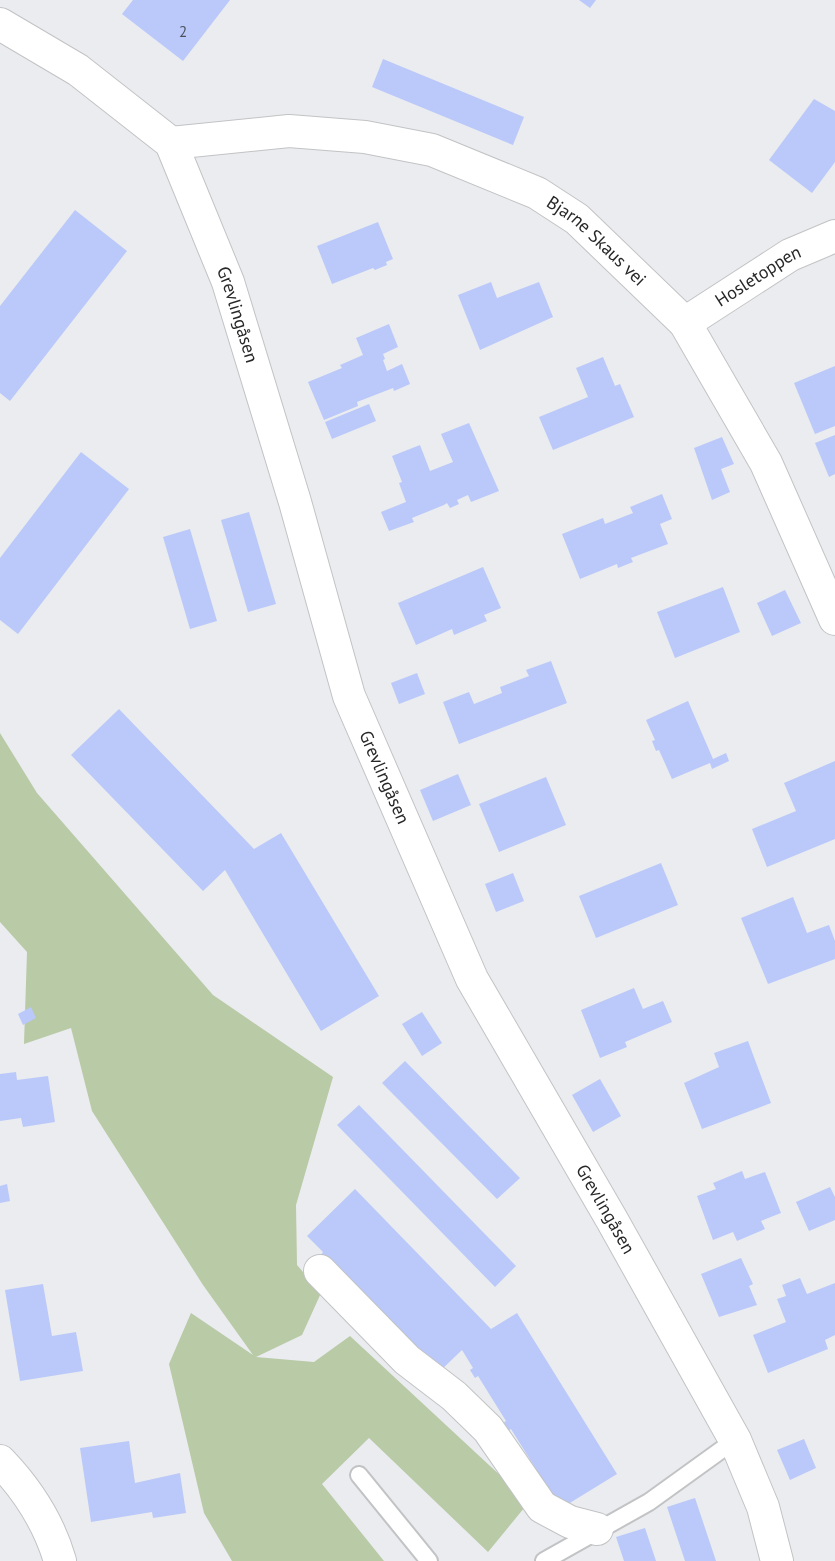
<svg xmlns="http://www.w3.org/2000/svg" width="835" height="1561" font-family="'PT Sans',sans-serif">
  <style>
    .green { fill: #b8caa6 }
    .building { fill: #bac9f9 }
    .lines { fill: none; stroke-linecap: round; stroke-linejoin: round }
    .service-casing { stroke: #c2c3c5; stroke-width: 20 }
    .minor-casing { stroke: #c2c3c5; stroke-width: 34 }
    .service { stroke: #fff; stroke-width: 16 }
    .minor { stroke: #fff; stroke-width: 32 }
    .labels { text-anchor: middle; stroke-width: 4.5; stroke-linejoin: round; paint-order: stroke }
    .number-label { font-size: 15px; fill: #4c505d }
    .street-label { font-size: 18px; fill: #282829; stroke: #f9fafc }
  </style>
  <rect width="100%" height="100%" fill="#ebecef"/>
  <path class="green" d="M 0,733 L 37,793 L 213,995 L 333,1077 L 296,1205 L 297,1265 L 321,1293 L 302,1335 L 256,1357 L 314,1362 L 350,1336 L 529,1502 L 488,1552 L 369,1438 L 322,1484 L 384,1561 L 232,1561 L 204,1513 L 169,1364 L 191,1313 L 253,1355 L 203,1285 L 92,1111 L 71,1028 L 24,1044 L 27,952 L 0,922 Z"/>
  <g class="building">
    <path d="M 133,0 L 230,0 L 183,61 L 122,14 Z"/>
    <path d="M 579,0 L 596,0 L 590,8 Z"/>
    <path d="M 383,59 L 524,117 L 513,145 L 372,87 Z"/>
    <path d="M 814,99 L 835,111 L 835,162 L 812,193 L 769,160 Z"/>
    <path d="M 75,210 L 127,251 L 10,401 L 0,393 L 0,306 Z"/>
    <path d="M 378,222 L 393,259 L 386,262 L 387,265 L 375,270 L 373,268 L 332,284 L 317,246 Z"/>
    <path d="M 491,282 L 497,298 L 539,282 L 553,317 L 480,350 L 458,295 Z"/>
    <path d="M 389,324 L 398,347 L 383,354 L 385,359 L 383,360 L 387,371 L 402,364 L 410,384 L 394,391 L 393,388 L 357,402 L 358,406 L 324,420 L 308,382 L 342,368 L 340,365 L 363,355 L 356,338 Z"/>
    <path d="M 603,357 L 615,386 L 620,384 L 634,417 L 553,450 L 539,417 L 588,397 L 576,368 Z"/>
    <path d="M 835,366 L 835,426 L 815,434 L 794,383 Z"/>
    <path d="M 369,404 L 376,421 L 332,439 L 325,422 Z"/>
    <path d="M 469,423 L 499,491 L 471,502 L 468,495 L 457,500 L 459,504 L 450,508 L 447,503 L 444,505 L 412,518 L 414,522 L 389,531 L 381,512 L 406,502 L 399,483 L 402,482 L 392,456 L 420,445 L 430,471 L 453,462 L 441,434 Z"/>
    <path d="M 835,435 L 835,474 L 829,477 L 815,443 Z"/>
    <path d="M 722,437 L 734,464 L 721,469 L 730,492 L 712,500 L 694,448 Z"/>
    <path d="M 81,452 L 129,489 L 18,634 L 0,620 L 0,558 Z"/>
    <path d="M 662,494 L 672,519 L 660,524 L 668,544 L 631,558 L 633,562 L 618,568 L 617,564 L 580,579 L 562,534 L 603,518 L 605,524 L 633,513 L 630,507 Z"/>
    <path d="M 249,512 L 276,604 L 248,612 L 221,520 Z"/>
    <path d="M 190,529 L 217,621 L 190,629 L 163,537 Z"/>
    <path d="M 483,567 L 501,608 L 484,615 L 487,621 L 454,635 L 452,629 L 416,645 L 398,603 Z"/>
    <path d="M 723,587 L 740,632 L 675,658 L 657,612 Z"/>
    <path d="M 785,590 L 801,623 L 772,636 L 757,603 Z"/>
    <path d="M 551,661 L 567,703 L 459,744 L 443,702 L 469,692 L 474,704 L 502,693 L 500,687 L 529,676 L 526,670 Z"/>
    <path d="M 417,673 L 425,694 L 399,704 L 391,683 Z"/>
    <path d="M 688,701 L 713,759 L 726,753 L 729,761 L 712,769 L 710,763 L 672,779 L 659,750 L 656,751 L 652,741 L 655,740 L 646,720 Z"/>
    <path d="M 119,709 L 254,849 L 281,833 L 379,996 L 321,1031 L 225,870 L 203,891 L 71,755 Z"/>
    <path d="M 835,761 L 835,839 L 767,867 L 752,829 L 796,811 L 784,783 Z"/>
    <path d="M 458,774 L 471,805 L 433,821 L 420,790 Z"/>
    <path d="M 546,777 L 566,825 L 499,852 L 479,804 Z"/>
    <path d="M 661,863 L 678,905 L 596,938 L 579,896 Z"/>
    <path d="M 513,873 L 524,901 L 496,912 L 485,884 Z"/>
    <path d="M 793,897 L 807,933 L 829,925 L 835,941 L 835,959 L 768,984 L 741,918 Z"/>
    <path d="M 634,988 L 643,1009 L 663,1001 L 672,1022 L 625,1042 L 627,1047 L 600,1058 L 581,1010 Z"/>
    <path d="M 31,1007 L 36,1018 L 23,1025 L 18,1014 Z"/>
    <path d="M 422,1012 L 442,1043 L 422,1056 L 402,1024 Z"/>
    <path d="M 748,1041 L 771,1103 L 702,1129 L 684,1083 L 719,1067 L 714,1053 Z"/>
    <path d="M 405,1061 L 520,1178 L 497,1199 L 382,1083 Z"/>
    <path d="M 16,1072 L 17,1080 L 48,1076 L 55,1122 L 23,1127 L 21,1118 L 0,1121 L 0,1074 Z"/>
    <path d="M 600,1079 L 621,1116 L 593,1132 L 572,1095 Z"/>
    <path d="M 359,1105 L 516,1266 L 495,1287 L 337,1125 Z"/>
    <path d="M 742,1171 L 745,1179 L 765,1172 L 781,1213 L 761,1221 L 765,1229 L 737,1241 L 733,1232 L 713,1240 L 697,1196 L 716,1189 L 713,1183 Z"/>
    <path d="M 7,1184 L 10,1201 L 0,1203 L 0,1186 Z"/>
    <path d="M 830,1187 L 835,1197 L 835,1220 L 809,1231 L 796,1202 Z"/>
    <path d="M 355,1189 L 491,1329 L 517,1313 L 617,1474 L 560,1509 L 536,1476 L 539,1474 L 511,1429 L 508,1431 L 503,1423 L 506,1421 L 478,1376 L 475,1378 L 470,1370 L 473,1368 L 462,1350 L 439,1372 L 330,1259 L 328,1262 L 321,1255 L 323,1252 L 307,1236 Z"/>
    <path d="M 741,1258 L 753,1284 L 749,1286 L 757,1305 L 719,1317 L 701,1274 Z"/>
    <path d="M 800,1278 L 807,1294 L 835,1283 L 835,1335 L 825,1340 L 828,1349 L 768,1373 L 753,1335 L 786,1322 L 777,1299 L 786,1296 L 782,1285 Z"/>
    <path d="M 43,1284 L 52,1336 L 76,1332 L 83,1371 L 20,1381 L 5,1290 Z"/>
    <path d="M 804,1439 L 816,1468 L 790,1480 L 777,1450 Z"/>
    <path d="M 129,1441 L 135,1483 L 180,1473 L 186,1513 L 153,1518 L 152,1512 L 91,1522 L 80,1448 Z"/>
    <path d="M 695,1498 L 716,1561 L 685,1561 L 667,1507 Z"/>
    <path d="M 645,1528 L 656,1561 L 624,1561 L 616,1537 Z"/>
  </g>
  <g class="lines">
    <g class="service-casing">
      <g id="service">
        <path d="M 359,1475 L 429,1561"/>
        <path d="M 544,1561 L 649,1502 L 735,1440"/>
      </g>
    </g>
    <g class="minor-casing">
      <g id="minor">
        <path id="s1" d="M 0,24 L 78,70 L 171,143 L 228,282 L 295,502 L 349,696 L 472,979 L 612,1220 L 735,1440 L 763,1507 L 777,1561"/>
        <path id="s2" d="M 171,143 L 289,131 L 365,137 L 432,150 L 537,193 L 577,219 L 685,323 L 766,463 L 835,619"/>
        <path id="s3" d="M 685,323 L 790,255 L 835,236"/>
        <path d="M 320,1271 L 407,1360 L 454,1396 L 488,1429 L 542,1507 L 570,1522 L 597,1529"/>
        <path d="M 0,1461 C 27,1489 49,1523 60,1561"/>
      </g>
    </g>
    <use href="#service" class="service"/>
    <use href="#minor" class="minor"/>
  </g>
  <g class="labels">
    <g class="number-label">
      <text x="183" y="37">2</text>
    </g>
    <g class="street-label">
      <text dy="6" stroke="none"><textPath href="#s2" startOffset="453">Bjarne Skaus vei</textPath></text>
      <text dy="6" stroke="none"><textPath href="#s3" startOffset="87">Hosletoppen</textPath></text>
      <text dy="6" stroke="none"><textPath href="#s1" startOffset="393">Grevlingåsen</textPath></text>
      <text dy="6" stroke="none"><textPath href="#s1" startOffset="879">Grevlingåsen</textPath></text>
      <text dy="6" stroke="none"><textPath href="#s1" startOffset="1365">Grevlingåsen</textPath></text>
    </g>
  </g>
</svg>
